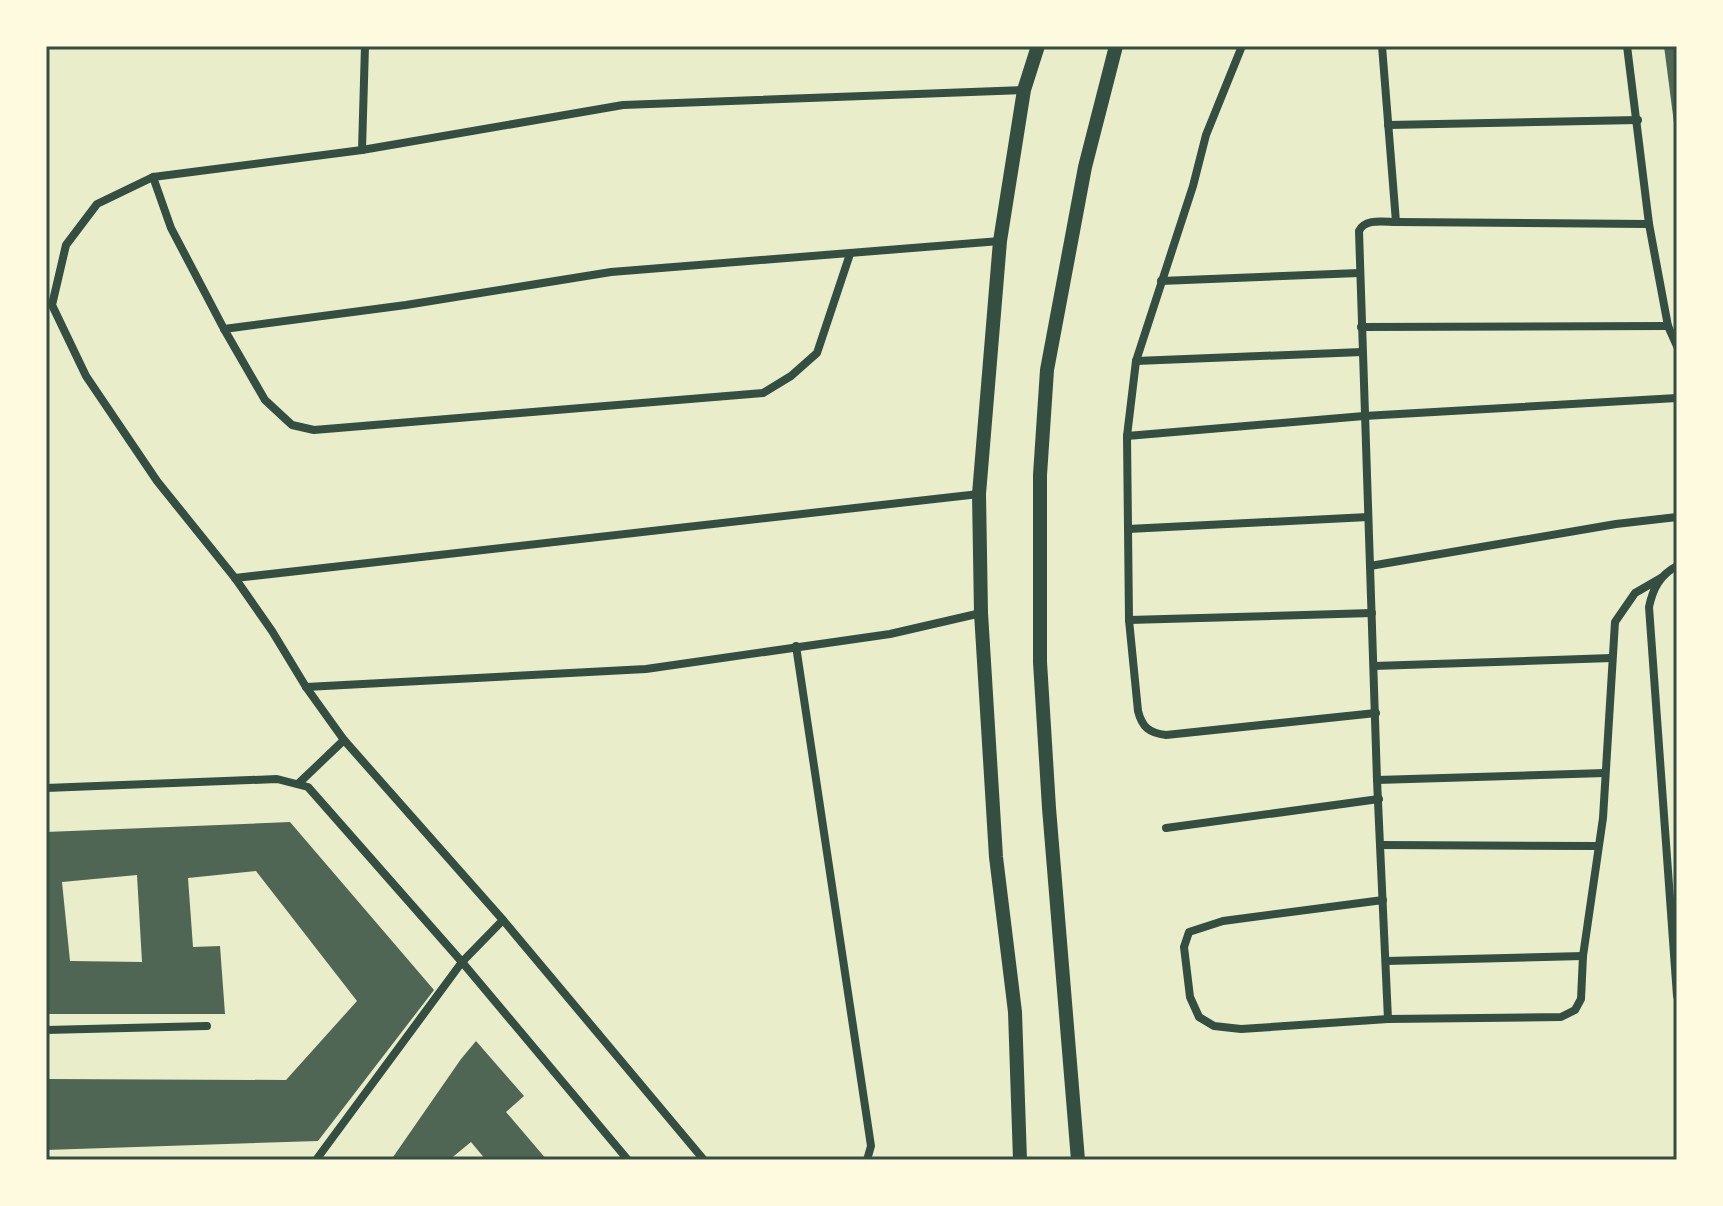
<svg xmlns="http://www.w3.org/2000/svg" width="1723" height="1206" font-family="Overpass,sans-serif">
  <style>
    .building { fill: #4f6655; fill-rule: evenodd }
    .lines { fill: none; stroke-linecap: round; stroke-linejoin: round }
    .minor { stroke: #344e41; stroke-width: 8 }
    .tertiary { stroke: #344e41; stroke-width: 14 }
    .neatline { fill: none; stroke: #344e41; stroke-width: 3 }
  </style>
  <rect width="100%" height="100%" fill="#e9edc9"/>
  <g class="building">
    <path d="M 1664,46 L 1677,46 L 1677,131 L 1675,131 Z"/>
    <path d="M 290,822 L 434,990 L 318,1141 L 46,1150 L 46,1079 L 286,1080 L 357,1001 L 256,871 L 188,878 L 193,947 L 220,946 L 225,1014 L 46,1014 L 46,832 ZM 137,875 L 142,962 L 70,961 L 62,882 Z"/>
    <path d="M 476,1041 L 524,1096 L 506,1112 L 547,1160 L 486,1160 L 471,1142 L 449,1160 L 391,1160 L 461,1059 Z"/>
  </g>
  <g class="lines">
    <g class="minor">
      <path d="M 1242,46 L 1206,135 L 1193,186 L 1136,361 L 1127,436 L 1129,620 L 1138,711 C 1142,727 1149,733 1166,735 L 1376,713"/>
      <path d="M 1382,46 L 1396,222"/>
      <path d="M 1627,46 L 1649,224 L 1668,326 L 1677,346"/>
      <path d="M 1388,125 L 1638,120"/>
      <path d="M 362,150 L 365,46"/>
      <path d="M 153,177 L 97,204 L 66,245 L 52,305 L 86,376 L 157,481 L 235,578 L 272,631 L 306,687 L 344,740 L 299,783"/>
      <path d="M 850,254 L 817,353 L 791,376 L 763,393 L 314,430 L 292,425 L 265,400 L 224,329 L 171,228 L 153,177 L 362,150 L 623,105 L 1024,90"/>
      <path d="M 1161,281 L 1359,273"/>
      <path d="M 1361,327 L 1668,326"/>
      <path d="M 224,329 L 406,305 L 611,272 L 1000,241"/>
      <path d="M 1136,361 L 1362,352"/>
      <path d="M 1127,436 L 1364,416 L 1677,398"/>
      <path d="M 1128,529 L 1368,517"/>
      <path d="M 1370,566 L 1616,524 L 1677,517"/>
      <path d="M 1677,566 C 1660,575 1653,588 1649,607 L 1677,996"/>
      <path d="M 235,578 L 979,494"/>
      <path d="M 1129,620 L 1372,613"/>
      <path d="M 796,646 L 871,1146 L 867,1160"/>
      <path d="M 1374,666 L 1612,658"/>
      <path d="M 306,687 L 646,669 L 890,634 L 981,613"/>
      <path d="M 344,740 L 503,920 L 704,1160"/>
      <path d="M 1377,780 L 1605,773"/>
      <path d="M 46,788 L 277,779 L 308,787 L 462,962 L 628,1160"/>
      <path d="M 1166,828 L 1379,799"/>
      <path d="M 1381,845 L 1598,846"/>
      <path d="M 1383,900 L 1223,921 L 1189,932 L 1184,947 L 1190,997 L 1199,1017 L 1214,1026 L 1241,1029 L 1388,1019 L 1561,1017 L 1575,1010 L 1581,999 L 1583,956 L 1603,818 L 1615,622 L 1635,593 L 1661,578"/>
      <path d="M 1386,961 L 1583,956"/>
      <path d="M 1388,1019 L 1377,780 L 1359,231 C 1365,218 1384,222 1396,222 L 1649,224"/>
      <path d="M 46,1030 L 207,1026"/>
      <path d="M 316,1160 L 462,962 L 503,920"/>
    </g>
    <g class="tertiary">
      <path d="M 1020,1160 L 1015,1012 L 996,857 L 981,613 L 979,494 L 1000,241 L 1024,90 L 1038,46"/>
      <path d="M 1078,1160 L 1049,808 L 1040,662 L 1040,475 L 1047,370 L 1085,167 L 1116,46"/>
    </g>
  </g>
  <rect width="1723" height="1206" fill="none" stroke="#fefae0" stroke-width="96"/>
  <rect x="48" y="48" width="1627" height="1110" class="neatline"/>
</svg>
